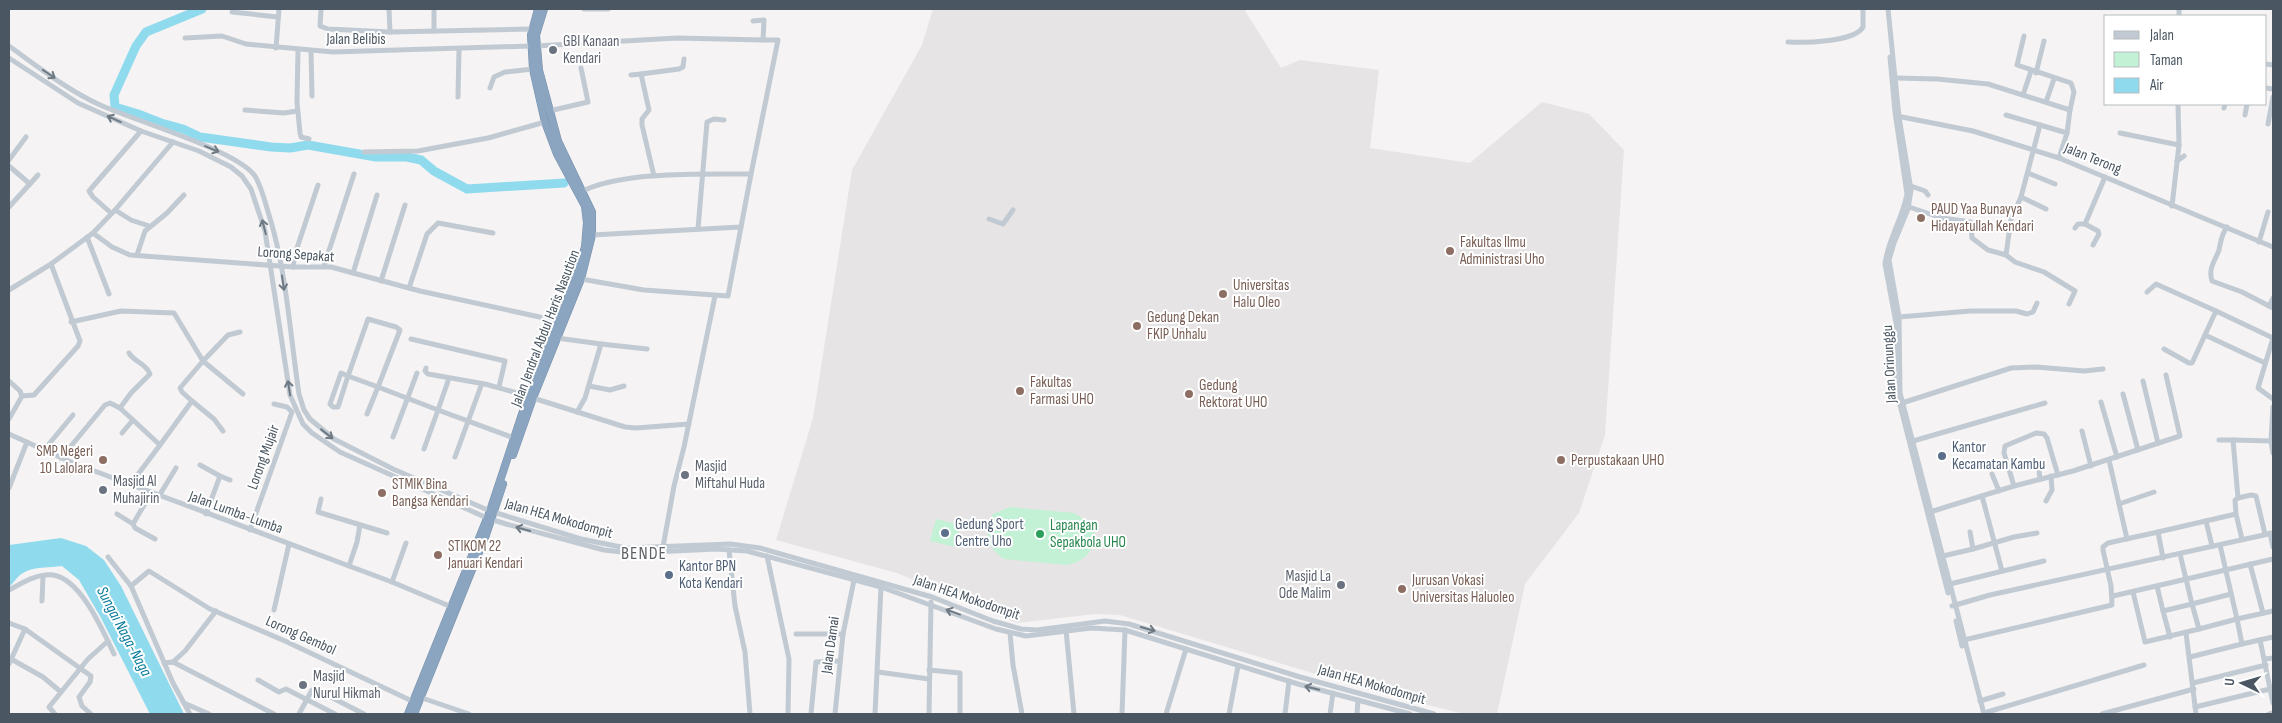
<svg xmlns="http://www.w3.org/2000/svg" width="2282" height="723" font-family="'Sofia Sans Condensed',sans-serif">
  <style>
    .education { fill: #e6e4e5 }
    .green { fill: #c3f1d5 }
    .water { fill: #90daee }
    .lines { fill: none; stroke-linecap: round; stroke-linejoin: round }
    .river { stroke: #90daee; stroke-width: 9 }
    .highway-casing { stroke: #7690ad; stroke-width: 8 }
    .minor { stroke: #c1cad2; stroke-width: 5 }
    .highway { stroke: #8ba5c1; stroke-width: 7 }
    .oneway { stroke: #6e7983 }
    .worship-dot { fill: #6b7280; stroke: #fff; stroke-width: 2 }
    .education-dot { fill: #8d6e63; stroke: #fff; stroke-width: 2 }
    .service-dot { fill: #5c6f8a; stroke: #fff; stroke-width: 2 }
    .leisure-dot { fill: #2e9e5b; stroke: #fff; stroke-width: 2 }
    .labels { text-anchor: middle; stroke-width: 4; stroke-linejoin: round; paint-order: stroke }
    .street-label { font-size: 15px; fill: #4a5661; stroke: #fff }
    .worship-label { font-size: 15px; fill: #5b616d; stroke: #fff; text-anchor: start }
    .education-label { font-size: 15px; fill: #785e54; stroke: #fff; text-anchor: start }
    .service-label { font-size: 15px; fill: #4e5e75; stroke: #fff; text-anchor: start }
    .leisure-label { font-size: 15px; fill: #27864d; stroke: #fff; text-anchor: start }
    .water-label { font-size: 16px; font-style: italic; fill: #0c7c9b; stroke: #fff }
    .quarter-label { font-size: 18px; letter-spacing: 1px; fill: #5f6368; stroke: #fff }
  </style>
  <rect width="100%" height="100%" fill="#f5f3f3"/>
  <path class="education" d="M 933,9 L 1244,9 L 1281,68 L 1300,60 L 1379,70 L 1370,148 L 1470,163 L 1542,102 L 1589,114 L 1624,150 L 1605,435 L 1579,513 L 1525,584 L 1497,714 L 1464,714 L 1372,691 L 1120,615 L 1095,614 L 1017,623 L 897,573 L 776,540 L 813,418 L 852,170 L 922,45 Z"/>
  <g class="green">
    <path d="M 1010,507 L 1074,513 C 1080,517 1090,521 1093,528 C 1100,546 1084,563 1067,565 L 1004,559 C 985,546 984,533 993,514 Z"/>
    <path d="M 936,519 L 961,525 L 955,547 L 930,541 Z"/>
  </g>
  <path class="water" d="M 61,538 L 86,546 L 104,560 L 121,586 L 184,714 L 150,714 L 101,618 L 79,580 L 62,566 C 50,568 34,566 23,573 C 17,576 14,583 9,587 L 9,545 Z"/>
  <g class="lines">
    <path class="river" d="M 202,9 L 146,32 L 136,46 L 114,95 L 115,107 L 138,114 L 161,123 L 183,129 L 200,137 L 271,147 L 290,148 L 308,145 L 376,157 L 407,157 L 421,160 L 434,171 L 467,189 L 564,183"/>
    <g class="highway-casing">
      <g id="highway">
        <path d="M 513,455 L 533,398 L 581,279 L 592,235 L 592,212 L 558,141 L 539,70 L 536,35 L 544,9"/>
        <path d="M 408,714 L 490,511 L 528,396 L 574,282 L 585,247 L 587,223 L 585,206 L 557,154 L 545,122 L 533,69 L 531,35 L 538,9"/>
        <path d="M 414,714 L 486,535 L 503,484"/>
      </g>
    </g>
    <g class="minor">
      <path d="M 321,9 L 320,26 L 328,29 L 390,32 L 531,29"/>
      <path d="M 389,9 L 390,32"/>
      <path d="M 434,9 L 434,31"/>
      <path d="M 584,9 L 608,9"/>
      <path d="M 1888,9 L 1899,117 L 1911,190 L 1908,209 L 1894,243 L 1889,260 L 1899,317 L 1900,393 L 1984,714"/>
      <path d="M 232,12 L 278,17"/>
      <path d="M 2179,16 L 2179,9"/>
      <path d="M 2024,36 L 2017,65 L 2071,83 L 2074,92 L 2070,110"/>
      <path d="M 185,38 L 222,36 L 246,44 L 333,52 L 530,46"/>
      <path d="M 1788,42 C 1804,43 1855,42 1863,27 L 1863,9"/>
      <path d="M 9,46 C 37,66 66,89 98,104 C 132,120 237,150 255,176 C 262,188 265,202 269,215 C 287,273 290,335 299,394 L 304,410 L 310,419 L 334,439 L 393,469 L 490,511 L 581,539 L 626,548 L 730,544 L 760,548 L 932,597 L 993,621 L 1021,629 L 1037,630 L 1105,621 L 1129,624 L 1300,677 L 1434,714"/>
      <path d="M 536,46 L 677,38 L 763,40 L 764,20 L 753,21"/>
      <path d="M 276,48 L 279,9"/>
      <path d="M 298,50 L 297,102 L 300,133 L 301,137 L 309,139"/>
      <path d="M 311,51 L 312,96"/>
      <path d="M 1890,57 L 1895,112 L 1907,194 C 1903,218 1888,239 1885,264 L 1896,323 L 1895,379 L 1898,397"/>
      <path d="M 9,58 L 78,103 L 141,131 L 199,151 L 231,167 L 242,176 L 251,189 L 265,231 L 290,395 L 303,424 L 312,433 L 340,452 L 487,518 L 506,524 L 604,550 L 632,553 L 716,549 L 747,551 L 881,587 L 996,629 L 1026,636 L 1091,628 L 1125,630 L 1298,684 L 1410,714"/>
      <path d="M 2266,64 L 2273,65"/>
      <path d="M 2036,73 L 2044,41"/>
      <path d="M 631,75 L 641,74"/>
      <path d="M 1896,78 L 1937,79 L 1988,84 L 2070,110 L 2067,133"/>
      <path d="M 490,88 L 494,77 L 505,72 L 533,69"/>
      <path d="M 2266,88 L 2273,89"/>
      <path d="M 2023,95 L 2031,71"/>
      <path d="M 458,97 L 459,50"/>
      <path d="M 2046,102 L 2054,79"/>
      <path d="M 2224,108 L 2225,104"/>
      <path d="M 245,110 L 284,113 L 297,111"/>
      <path d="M 549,111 L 588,102 L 581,68"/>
      <path d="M 2006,115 L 2040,125"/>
      <path d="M 2245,115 L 2247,104"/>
      <path d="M 1897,116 L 1973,131 L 2059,158 L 2273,247"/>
      <path d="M 2268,124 L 2273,97"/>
      <path d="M 2120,133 L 2179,145"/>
      <path d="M 364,152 L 418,151 L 488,138 L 545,122"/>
      <path d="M 9,160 L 26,137"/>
      <path d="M 2177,161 L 2184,156"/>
      <path d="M 9,166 L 30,184"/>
      <path d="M 2028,173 L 2055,184"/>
      <path d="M 654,176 L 642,125 L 642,119 L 649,110 L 641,74 L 679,69 L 683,67 L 684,59"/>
      <path d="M 1911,186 L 1925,191 L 1928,195"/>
      <path d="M 581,192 C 620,171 706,174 751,174 L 778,40 L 763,40"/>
      <path d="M 2021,197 L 2046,209"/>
      <path d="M 2172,206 L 2179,145 L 2178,104"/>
      <path d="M 9,207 L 38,175"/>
      <path d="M 1909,207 L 1942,218 L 1971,222 L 1972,238 L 1988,250 L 2006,255 L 2015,262 L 2044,272 L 2075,291 L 2069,304"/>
      <path d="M 115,210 L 173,142"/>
      <path d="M 111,213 L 93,197 L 89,191 L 141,131"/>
      <path d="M 989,219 L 1003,224 L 1013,210"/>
      <path d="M 2085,224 L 2105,177"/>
      <path d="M 2227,227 C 2221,235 2221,241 2219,250 C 2215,261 2208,268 2212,281 L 2242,292 L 2273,308"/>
      <path d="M 2075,228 L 2078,224 L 2085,224 L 2098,231 L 2099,234 L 2093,245"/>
      <path d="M 698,229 L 707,122 L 714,119 L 724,120"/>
      <path d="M 93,233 L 112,247 L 130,255 L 293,267 L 331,267 L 420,291 L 558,321"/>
      <path d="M 592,235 L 741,227"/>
      <path d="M 87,237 L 109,294"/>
      <path d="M 2259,242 L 2268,212"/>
      <path d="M 137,255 L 145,231 L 167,213 L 184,195"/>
      <path d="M 2006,255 L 2011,219 L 2021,197 L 2040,125 L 2067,133 L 2059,158"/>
      <path d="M 51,264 L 93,233 L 115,210 L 131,220 L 149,226"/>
      <path d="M 324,266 L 354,174"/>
      <path d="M 293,267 L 295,254 L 318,185"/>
      <path d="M 353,273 L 377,195"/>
      <path d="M 581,279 L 644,290 L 728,296 L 751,174"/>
      <path d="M 381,281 L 405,205"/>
      <path d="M 409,288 L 427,234 L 438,223 L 493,233"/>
      <path d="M 9,290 L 51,264 L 80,341 L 78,346 L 34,395 L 22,396"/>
      <path d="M 2147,292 L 2156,284 L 2216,311 L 2192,363 L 2189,363 L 2164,349"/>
      <path d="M 2269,306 L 2273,298"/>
      <path d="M 2216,311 L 2273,338"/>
      <path d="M 1899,317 L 1970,311 L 2016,311 L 2027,314 L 2033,312 L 2037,303"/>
      <path d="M 368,319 L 396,327 L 400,330 L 378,387 L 348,376 Z"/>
      <path d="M 71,322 L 121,311 L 174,313 L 203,361 L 180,388 L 182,392 L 192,401 L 160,445"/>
      <path d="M 240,332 L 228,335 L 203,361 L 243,394"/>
      <path d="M 2205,335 L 2265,363"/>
      <path d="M 557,338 L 601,344 L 585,398 L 577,412"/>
      <path d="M 2273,338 L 2258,388 L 2273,399"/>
      <path d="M 411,339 L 505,361 L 499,387"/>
      <path d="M 601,344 L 647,349"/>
      <path d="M 129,353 C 134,362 146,363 150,374 L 131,393 L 120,408 L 160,445 L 130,485"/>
      <path d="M 426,368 L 425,371 L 428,374 L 485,384 L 528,396"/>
      <path d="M 341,373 L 348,376 L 338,407 L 333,407 L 330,404 Z"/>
      <path d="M 9,381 L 20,391 L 22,396 L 9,419"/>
      <path d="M 448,381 L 438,410 L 514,438"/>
      <path d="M 2143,381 L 2158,443"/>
      <path d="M 589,386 L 610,390 L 624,386"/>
      <path d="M 2123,394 L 2138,450"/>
      <path d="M 533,398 L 625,427 L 636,428 L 689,424"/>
      <path d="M 192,401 L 214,419 L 223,431"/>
      <path d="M 2101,402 L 2117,457"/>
      <path d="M 1902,403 L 2011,368 L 2036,367 L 2084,371 L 2103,369"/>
      <path d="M 1900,405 L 1948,593"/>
      <path d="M 2273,407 L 2271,441 L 2273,453"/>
      <path d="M 367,414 L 378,387 L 438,410 L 424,449"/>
      <path d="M 2082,431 L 2091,466"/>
      <path d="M 122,433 L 133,420"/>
      <path d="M 9,434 L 73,463 L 392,582 L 454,608"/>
      <path d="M 393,437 L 417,373"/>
      <path d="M 2219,440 L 2233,440 L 2238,498 L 2251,495 L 2256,496 L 2265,534"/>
      <path d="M 2233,440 L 2272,441"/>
      <path d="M 1913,441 L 2045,403"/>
      <path d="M 44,450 L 73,415"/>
      <path d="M 455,457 L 481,386"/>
      <path d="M 61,458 L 105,405 L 110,403 L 120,408"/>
      <path d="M 2109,460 L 2127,539"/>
      <path d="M 2038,462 L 2040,479"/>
      <path d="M 200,465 L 220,476 L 206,514"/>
      <path d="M 1992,474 L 1999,491"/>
      <path d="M 220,476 L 230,480"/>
      <path d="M 2014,486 L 2004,453 L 2005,446 L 2036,433 L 2044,434 L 2047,438 L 2058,475"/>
      <path d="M 9,488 L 27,442"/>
      <path d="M 159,496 L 176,468"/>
      <path d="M 1982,496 L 2002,571"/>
      <path d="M 2238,498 L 2235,500 L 2236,514 L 2242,539"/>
      <path d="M 321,499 L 318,512 L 387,533"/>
      <path d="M 2046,501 L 2052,490 L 2051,476"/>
      <path d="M 2119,504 L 2154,492"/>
      <path d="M 1930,512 L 2014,486 L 2073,471 L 2180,436 L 2166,375"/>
      <path d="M 117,514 L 133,524 L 151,493"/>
      <path d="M 2206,521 L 2212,546"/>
      <path d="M 133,524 L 135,528 L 155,539"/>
      <path d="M 250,530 L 292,412 L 287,407 L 274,404"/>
      <path d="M 2158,532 L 2236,514"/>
      <path d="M 2270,533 L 2273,547"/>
      <path d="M 2220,545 L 2237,619 L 2273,611"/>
      <path d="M 663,547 L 674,486 L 684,447 L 715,296"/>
      <path d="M 1973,549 L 2014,537 L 2037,533"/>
      <path d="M 729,550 L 735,606 L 745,652 L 750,714"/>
      <path d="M 2180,554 L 2192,604 L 2231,594"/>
      <path d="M 767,556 L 789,659 L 788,714"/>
      <path d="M 1943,556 L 1973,549 L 1970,532"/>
      <path d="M 108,557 L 131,586 L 173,683 L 190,714"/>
      <path d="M 2250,564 L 2263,613"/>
      <path d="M 349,566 L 357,542 L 360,525"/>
      <path d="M 392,582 L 406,543"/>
      <path d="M 1950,584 L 2044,561"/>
      <path d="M 131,586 L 149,571 L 210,609 L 285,641 L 414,702"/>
      <path d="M 2157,586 L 2163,611"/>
      <path d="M 9,590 C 22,583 38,573 53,575 C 81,579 103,631 114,654"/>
      <path d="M 2133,592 L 2145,642 L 2199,629 L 2192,604 L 2163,611 L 2170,637"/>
      <path d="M 2113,596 L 2273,559"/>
      <path d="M 42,601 L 43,576"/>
      <path d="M 1952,606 L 1990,595 L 2273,533"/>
      <path d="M 274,610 L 289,544"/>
      <path d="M 1956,621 L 1962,646"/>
      <path d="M 9,623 L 25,629"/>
      <path d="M 1066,630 L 1074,714"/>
      <path d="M 1010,633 L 1013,665 L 1022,714"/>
      <path d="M 2186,633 L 2196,714"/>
      <path d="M 796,634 L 843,634"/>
      <path d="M 1964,640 L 2112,605 L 2111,586 L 2103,550 L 2103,547 L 2108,543 L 2158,532 L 2163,558"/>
      <path d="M 2260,640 L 2273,703"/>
      <path d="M 2242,644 L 2273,637"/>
      <path d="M 2190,657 L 2242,644 L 2237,619 L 2199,629"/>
      <path d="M 11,659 L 43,677 L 61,692"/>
      <path d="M 2265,659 L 2273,658"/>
      <path d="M 173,662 L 185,651 L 216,611"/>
      <path d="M 164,663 L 173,662 L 274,714"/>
      <path d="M 9,664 L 25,629 L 91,676 L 90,682 L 79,697 L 82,706 L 91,714"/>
      <path d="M 929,670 L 960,673 L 960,714"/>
      <path d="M 878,672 L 929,679"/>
      <path d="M 258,680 L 279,692 L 286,689 L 335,714"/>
      <path d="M 2193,683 L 2266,665"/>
      <path d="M 422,698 L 469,714"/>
      <path d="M 1980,701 L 2003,694"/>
      <path d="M 184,703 L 209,714"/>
      <path d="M 2195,707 L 2270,689"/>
      <path d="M 1984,713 L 2144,665"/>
      <path d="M 55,714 L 49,707 L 88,659 L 108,641"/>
      <path d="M 299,714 L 312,690 L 315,689 L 364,714"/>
      <path d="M 811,714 L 816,662 L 840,661"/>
      <path d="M 835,714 L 843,634 L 854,580"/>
      <path d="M 875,714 L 881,587"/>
      <path d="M 929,714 L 931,602"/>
      <path d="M 1122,714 L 1125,630"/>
      <path d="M 1166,714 L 1186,649"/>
      <path d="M 1229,714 L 1238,666"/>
      <path d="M 1285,714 L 1289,681"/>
      <path d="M 1330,714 L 1333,693"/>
      <path d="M 1357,714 L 1358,700"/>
      <path d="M 2102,714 L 2194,689"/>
      <path d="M 2269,714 L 2273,713"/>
    </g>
    <use href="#highway" class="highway"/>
  </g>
  <defs><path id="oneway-shaft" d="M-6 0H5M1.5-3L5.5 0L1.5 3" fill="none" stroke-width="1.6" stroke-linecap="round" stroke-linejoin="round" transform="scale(1.25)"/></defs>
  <g class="oneway">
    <use href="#oneway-shaft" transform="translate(49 74) rotate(34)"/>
    <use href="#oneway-shaft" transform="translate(114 119) rotate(-156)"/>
    <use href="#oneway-shaft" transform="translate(212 149) rotate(22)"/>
    <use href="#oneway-shaft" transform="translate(264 227) rotate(-104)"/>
    <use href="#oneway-shaft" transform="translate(283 283) rotate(82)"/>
    <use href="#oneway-shaft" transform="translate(289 388) rotate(-99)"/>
    <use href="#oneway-shaft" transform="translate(327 434) rotate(38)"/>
    <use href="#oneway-shaft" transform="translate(523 529) rotate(-165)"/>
    <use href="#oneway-shaft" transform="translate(953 612) rotate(-160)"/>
    <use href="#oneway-shaft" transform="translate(1148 629) rotate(16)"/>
    <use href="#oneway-shaft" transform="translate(1312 688) rotate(-166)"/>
  </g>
  <g class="worship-dot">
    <circle cx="553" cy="50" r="5"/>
    <circle cx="685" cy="475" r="5"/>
    <circle cx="103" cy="490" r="5"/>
    <circle cx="1341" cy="585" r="5"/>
    <circle cx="303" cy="685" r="5"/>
  </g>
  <g class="education-dot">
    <circle cx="1921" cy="218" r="5"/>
    <circle cx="1450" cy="251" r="5"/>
    <circle cx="1223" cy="294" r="5"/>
    <circle cx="1137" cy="326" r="5"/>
    <circle cx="1020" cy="391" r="5"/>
    <circle cx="1189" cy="394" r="5"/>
    <circle cx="103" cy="460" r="5"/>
    <circle cx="1561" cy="460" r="5"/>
    <circle cx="382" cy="493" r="5"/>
    <circle cx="438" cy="555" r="5"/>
    <circle cx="1402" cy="589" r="5"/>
  </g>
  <g class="service-dot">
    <circle cx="1942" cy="456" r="5"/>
    <circle cx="945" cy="533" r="5"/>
    <circle cx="669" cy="575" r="5"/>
  </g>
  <circle class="leisure-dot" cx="1040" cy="534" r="5"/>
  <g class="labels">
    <g class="street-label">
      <text x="356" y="44">Jalan Belibis</text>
      <text transform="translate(2093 158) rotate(22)" y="5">Jalan Terong</text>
      <text transform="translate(296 254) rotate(4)" y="5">Lorong Sepakat</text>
      <text transform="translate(545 328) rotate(-69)" y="5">Jalan Jendral Abdul Haris Nasution</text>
      <text transform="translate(1889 364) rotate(-93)" y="5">Jalan Orinunggu</text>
      <text transform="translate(263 457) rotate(-70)" y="5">Lorong Mujair</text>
      <text transform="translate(236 512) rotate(20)" y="5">Jalan Lumba-Lumba</text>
      <text transform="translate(559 518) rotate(16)" y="5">Jalan HEA Mokodompit</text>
      <text transform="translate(967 597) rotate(19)" y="5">Jalan HEA Mokodompit</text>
      <text transform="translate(301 635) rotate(24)" y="5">Lorong Gembol</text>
      <text transform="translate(830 645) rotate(-82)" y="5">Jalan Damai</text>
      <text transform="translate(1372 684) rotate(16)" y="5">Jalan HEA Mokodompit</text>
    </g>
    <g class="worship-label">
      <text x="563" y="46">GBI Kanaan<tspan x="563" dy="17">Kendari</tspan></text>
      <text x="695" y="471">Masjid<tspan x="695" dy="17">Miftahul Huda</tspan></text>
      <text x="113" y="486">Masjid Al<tspan x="113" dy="17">Muhajirin</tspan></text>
      <text x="1331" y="581" text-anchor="end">Masjid La<tspan x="1331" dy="17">Ode Malim</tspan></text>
      <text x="313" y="681">Masjid<tspan x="313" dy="17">Nurul Hikmah</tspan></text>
    </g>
    <g class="education-label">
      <text x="1931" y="214">PAUD Yaa Bunayya<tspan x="1931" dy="17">Hidayatullah Kendari</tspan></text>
      <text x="1460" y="247">Fakultas Ilmu<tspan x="1460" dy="17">Administrasi Uho</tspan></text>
      <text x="1233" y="290">Universitas<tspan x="1233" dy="17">Halu Oleo</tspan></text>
      <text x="1147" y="322">Gedung Dekan<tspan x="1147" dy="17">FKIP Unhalu</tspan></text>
      <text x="1030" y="387">Fakultas<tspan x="1030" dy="17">Farmasi UHO</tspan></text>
      <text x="1199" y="390">Gedung<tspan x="1199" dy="17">Rektorat UHO</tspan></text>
      <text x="93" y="456" text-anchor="end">SMP Negeri<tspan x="93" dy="17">10 Lalolara</tspan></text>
      <text x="1571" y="465">Perpustakaan UHO</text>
      <text x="392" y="489">STMIK Bina<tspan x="392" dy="17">Bangsa Kendari</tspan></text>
      <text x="448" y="551">STIKOM 22<tspan x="448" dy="17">Januari Kendari</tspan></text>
      <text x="1412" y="585">Jurusan Vokasi<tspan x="1412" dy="17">Universitas Haluoleo</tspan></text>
    </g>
    <g class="service-label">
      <text x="1952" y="452">Kantor<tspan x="1952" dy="17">Kecamatan Kambu</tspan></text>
      <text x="955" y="529">Gedung Sport<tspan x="955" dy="17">Centre Uho</tspan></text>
      <text x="679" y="571">Kantor BPN<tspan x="679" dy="17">Kota Kendari</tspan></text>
    </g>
    <g class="leisure-label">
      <text x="1050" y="530">Lapangan<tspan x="1050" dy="17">Sepakbola UHO</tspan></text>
    </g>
    <g class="water-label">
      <text transform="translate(125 631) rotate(62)" y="6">Sungai Naga-Naga</text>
    </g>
    <g class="quarter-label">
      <text x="644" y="559">BENDE</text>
    </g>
  </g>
  <rect width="2282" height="723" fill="none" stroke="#4a5661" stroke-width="20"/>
  <rect x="2104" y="15" width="162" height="90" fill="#ffffff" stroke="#b7bbc0"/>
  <rect x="2114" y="31" width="25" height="8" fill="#c1cad2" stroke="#b7bbc0"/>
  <text x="2150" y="40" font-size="15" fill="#4a5661">Jalan</text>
  <rect x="2114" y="52" width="25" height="15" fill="#c3f1d5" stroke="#b7bbc0"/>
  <text x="2150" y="65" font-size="15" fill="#4a5661">Taman</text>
  <rect x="2114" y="78" width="25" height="15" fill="#90daee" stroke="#b7bbc0"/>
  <text x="2150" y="90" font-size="15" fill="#4a5661">Air</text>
  <g transform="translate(2242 683) rotate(275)" stroke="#ffffff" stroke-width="4" paint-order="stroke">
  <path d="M0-4L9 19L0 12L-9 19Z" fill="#4a5661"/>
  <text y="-8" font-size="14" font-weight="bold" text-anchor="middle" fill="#4a5661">U</text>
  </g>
</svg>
